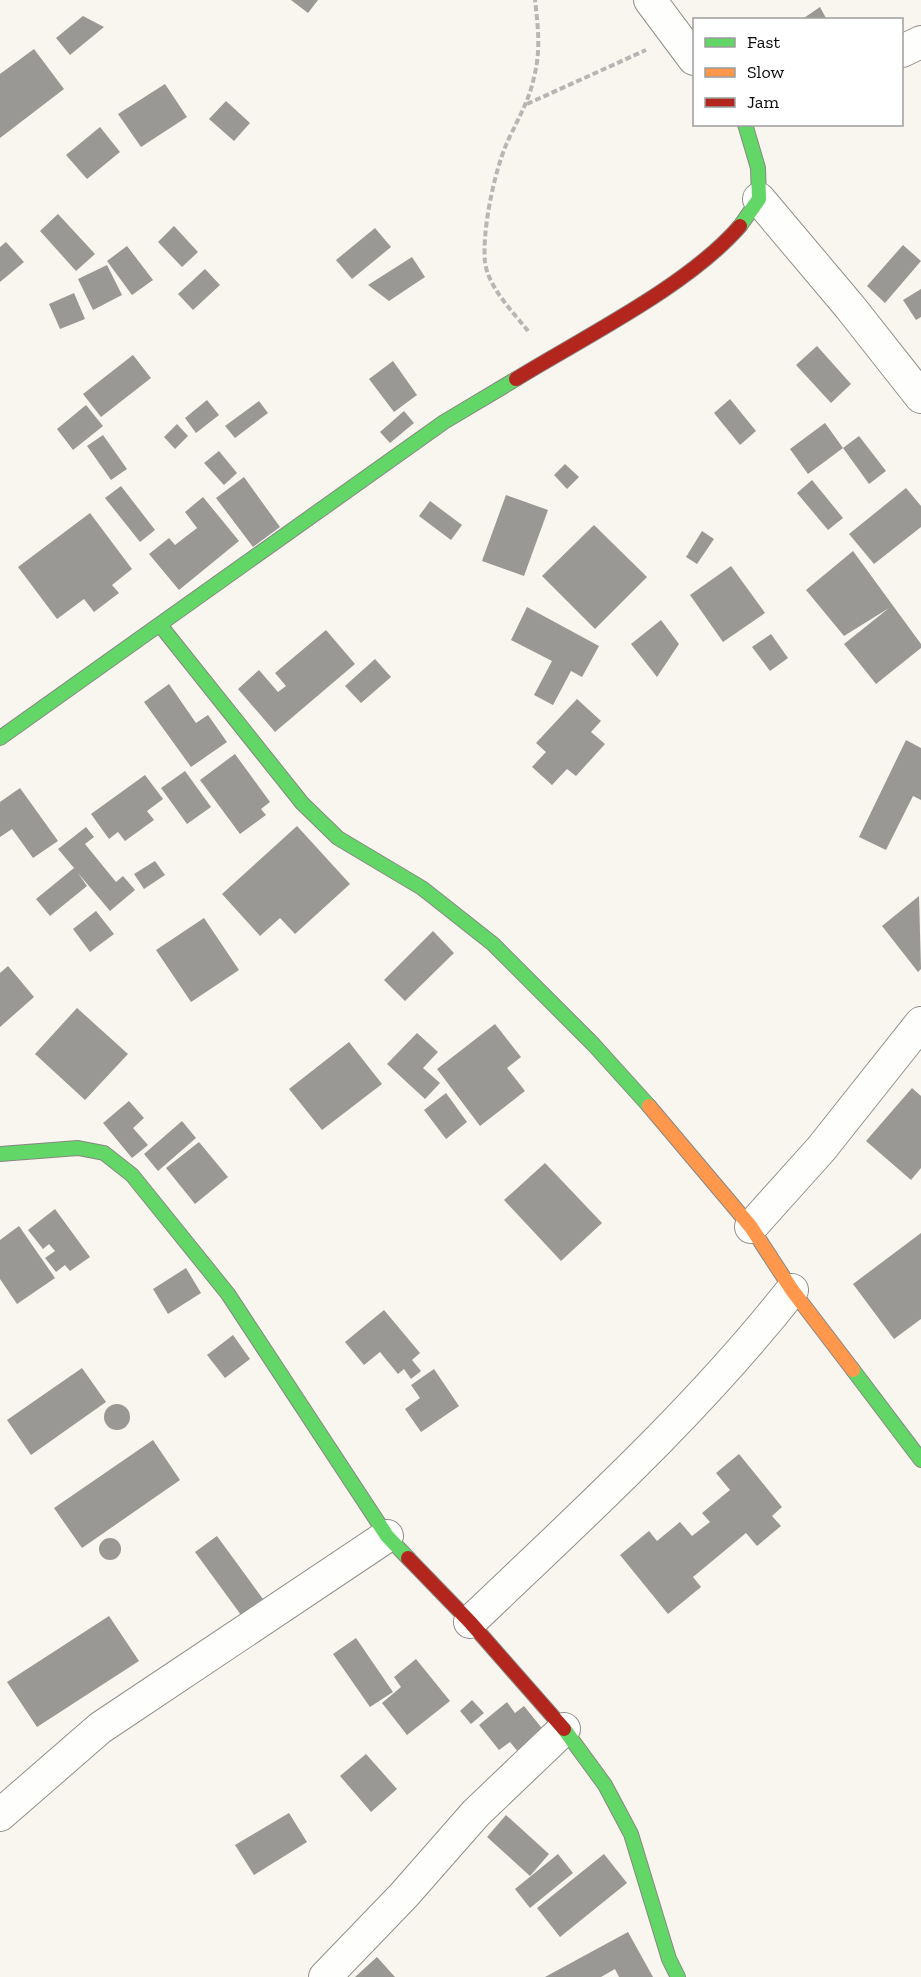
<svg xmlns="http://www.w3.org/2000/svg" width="921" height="1977" font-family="'Zilla Slab',serif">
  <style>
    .building { fill: #9a9894 }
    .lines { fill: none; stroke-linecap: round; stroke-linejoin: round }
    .street-casing { stroke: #91908d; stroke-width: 34 }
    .fast-casing { stroke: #888783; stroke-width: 16 }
    .slow-casing { stroke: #888783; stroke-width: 16 }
    .jam-casing { stroke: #888783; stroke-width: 16 }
    .path { stroke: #b7b6b5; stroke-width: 4; stroke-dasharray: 6 3; stroke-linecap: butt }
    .street { stroke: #fefefc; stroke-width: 32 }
    .fast { stroke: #63d668; stroke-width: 14 }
    .slow { stroke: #ff974d; stroke-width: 14 }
    .jam { stroke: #b3261e; stroke-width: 14 }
  </style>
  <rect width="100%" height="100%" fill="#f8f6ee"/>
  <g class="building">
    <path d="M 291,0 L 318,0 L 308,13 Z"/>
    <path d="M 820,7 L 827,20 L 801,20 Z"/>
    <path d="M 83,16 L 104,27 L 70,55 L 56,38 Z"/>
    <path d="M 34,49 L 64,89 L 0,138 L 0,74 Z"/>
    <path d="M 165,84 L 187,117 L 141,147 L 118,114 Z"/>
    <path d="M 226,101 L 250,123 L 234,141 L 209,119 Z"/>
    <path d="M 100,127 L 120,152 L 87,179 L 66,155 Z"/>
    <path d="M 58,214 L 95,254 L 76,271 L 40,231 Z"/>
    <path d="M 174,226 L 198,252 L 182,267 L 158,242 Z"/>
    <path d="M 375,228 L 391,247 L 352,279 L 336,260 Z"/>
    <path d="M 6,242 L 24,262 L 0,282 L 0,247 Z"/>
    <path d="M 903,245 L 921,261 L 885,303 L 867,286 Z"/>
    <path d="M 127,246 L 153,280 L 132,295 L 107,261 Z"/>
    <path d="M 412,257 L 425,277 L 389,301 L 368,285 Z"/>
    <path d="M 107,265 L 122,295 L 93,310 L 78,279 Z"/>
    <path d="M 205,269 L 220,285 L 193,310 L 178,294 Z"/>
    <path d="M 921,289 L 921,317 L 916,320 L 903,300 Z"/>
    <path d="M 74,293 L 85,319 L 60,329 L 49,304 Z"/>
    <path d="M 817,346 L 851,384 L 831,403 L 796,365 Z"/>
    <path d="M 133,355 L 151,378 L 101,417 L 83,394 Z"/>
    <path d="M 393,361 L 417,395 L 394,412 L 369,379 Z"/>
    <path d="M 730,399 L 756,431 L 740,445 L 714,413 Z"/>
    <path d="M 207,400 L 219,415 L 196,433 L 185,418 Z"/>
    <path d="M 259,401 L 268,413 L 235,438 L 225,426 Z"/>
    <path d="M 86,405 L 103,426 L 73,450 L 57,429 Z"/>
    <path d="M 404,411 L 414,423 L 390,443 L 380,432 Z"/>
    <path d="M 825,423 L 843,448 L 808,474 L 790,449 Z"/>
    <path d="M 177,424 L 188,436 L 175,449 L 164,437 Z"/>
    <path d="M 103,435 L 127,469 L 111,480 L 87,446 Z"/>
    <path d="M 859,436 L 886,471 L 869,484 L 843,448 Z"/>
    <path d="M 219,451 L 237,473 L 224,485 L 204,463 Z"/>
    <path d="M 565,464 L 579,477 L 567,489 L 554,475 Z"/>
    <path d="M 244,477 L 280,527 L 253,547 L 216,498 Z"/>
    <path d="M 812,480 L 843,518 L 828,530 L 797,493 Z"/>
    <path d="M 121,486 L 155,530 L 140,542 L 105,498 Z"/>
    <path d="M 906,488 L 921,506 L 921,527 L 874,564 L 849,534 Z"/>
    <path d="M 506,495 L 548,510 L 524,576 L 482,561 Z"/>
    <path d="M 203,497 L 239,541 L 179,590 L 149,554 L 169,538 L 175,545 L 197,528 L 185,512 Z"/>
    <path d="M 430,501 L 462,525 L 451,540 L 419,516 Z"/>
    <path d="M 90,513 L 132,569 L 112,585 L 119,593 L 94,612 L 84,599 L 57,619 L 18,567 Z"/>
    <path d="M 594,525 L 647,577 L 595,629 L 542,576 Z"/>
    <path d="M 702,531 L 714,539 L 697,564 L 686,557 Z"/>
    <path d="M 853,551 L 921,644 L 921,648 L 876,684 L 844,644 L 889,608 L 844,636 L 806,590 Z"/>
    <path d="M 731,566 L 765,613 L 723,642 L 690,595 Z"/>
    <path d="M 527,607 L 599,646 L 582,677 L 571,671 L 553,705 L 534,695 L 552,661 L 511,640 Z"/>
    <path d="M 661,620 L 679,644 L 657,677 L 631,644 Z"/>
    <path d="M 326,630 L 355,664 L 275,732 L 238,689 L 259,670 L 278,692 L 286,686 L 275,673 Z"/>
    <path d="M 771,634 L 788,658 L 770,671 L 752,647 Z"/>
    <path d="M 375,659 L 391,677 L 361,703 L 345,686 Z"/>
    <path d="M 169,684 L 196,723 L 208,715 L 227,742 L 191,767 L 144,702 Z"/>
    <path d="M 577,699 L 601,721 L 591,732 L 605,744 L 576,776 L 567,769 L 552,785 L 532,767 L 546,752 L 536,743 Z"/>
    <path d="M 906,740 L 921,748 L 921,800 L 913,796 L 886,850 L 859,837 Z"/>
    <path d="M 235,754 L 270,802 L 261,809 L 266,815 L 240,834 L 200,780 Z"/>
    <path d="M 185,771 L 211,807 L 187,824 L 161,788 Z"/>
    <path d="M 145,775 L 163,799 L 147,811 L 154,820 L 125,841 L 118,832 L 109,839 L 91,814 Z"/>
    <path d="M 20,788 L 58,841 L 33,858 L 12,829 L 0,837 L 0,802 Z"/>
    <path d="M 297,826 L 350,884 L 295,934 L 280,918 L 260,936 L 222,894 Z"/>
    <path d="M 86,827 L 94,837 L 85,844 L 116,882 L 123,876 L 135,890 L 110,911 L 78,873 L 87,886 L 50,916 L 36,899 L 74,868 L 58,849 Z"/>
    <path d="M 155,861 L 165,875 L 144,889 L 134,874 Z"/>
    <path d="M 919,896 L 921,969 L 918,972 L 882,926 Z"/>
    <path d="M 96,911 L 114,934 L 90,952 L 73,929 Z"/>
    <path d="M 204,918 L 239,970 L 191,1002 L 156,950 Z"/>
    <path d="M 433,931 L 454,953 L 405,1001 L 384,980 Z"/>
    <path d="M 8,966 L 34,997 L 0,1027 L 0,973 Z"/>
    <path d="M 77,1008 L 128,1054 L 85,1100 L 35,1054 Z"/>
    <path d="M 495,1024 L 521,1057 L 507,1068 L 525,1091 L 480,1126 L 437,1069 Z"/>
    <path d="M 417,1033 L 438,1052 L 423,1068 L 440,1083 L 425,1099 L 387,1064 Z"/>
    <path d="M 349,1042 L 382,1084 L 322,1130 L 289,1089 Z"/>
    <path d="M 912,1088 L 921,1096 L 921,1168 L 911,1180 L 866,1141 Z"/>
    <path d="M 446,1093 L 467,1122 L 446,1139 L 424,1110 Z"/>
    <path d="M 129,1101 L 144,1118 L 133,1128 L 148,1145 L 132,1158 L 103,1123 Z"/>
    <path d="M 182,1121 L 196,1138 L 158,1171 L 144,1154 Z"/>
    <path d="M 199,1142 L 228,1177 L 195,1204 L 166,1168 Z"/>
    <path d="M 545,1163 L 602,1223 L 561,1261 L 504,1200 Z"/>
    <path d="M 55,1209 L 90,1257 L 70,1271 L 65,1265 L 56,1272 L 45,1258 L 55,1251 L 49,1244 L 43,1249 L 28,1230 Z"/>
    <path d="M 19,1226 L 55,1278 L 17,1304 L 0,1279 L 0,1240 Z"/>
    <path d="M 921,1233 L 921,1319 L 894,1339 L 853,1284 Z"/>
    <path d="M 186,1268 L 201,1293 L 168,1314 L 153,1289 Z"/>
    <path d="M 384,1310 L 420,1353 L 412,1360 L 421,1371 L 411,1379 L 404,1369 L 398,1374 L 380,1352 L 364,1365 L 345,1342 Z"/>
    <path d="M 233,1335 L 250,1359 L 225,1378 L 207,1355 Z"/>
    <path d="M 82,1368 L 106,1402 L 31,1455 L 7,1420 Z"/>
    <path d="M 434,1369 L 459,1406 L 421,1432 L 405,1409 L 420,1398 L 411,1385 Z"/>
    <circle cx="117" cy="1417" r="13"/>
    <path d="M 153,1440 L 180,1480 L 82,1548 L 54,1508 Z"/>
    <path d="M 739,1454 L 782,1507 L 772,1516 L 781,1526 L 757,1546 L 746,1533 L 693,1577 L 701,1587 L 668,1614 L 620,1555 L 649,1531 L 657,1541 L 680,1522 L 692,1536 L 710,1522 L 702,1513 L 730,1490 L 716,1473 Z"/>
    <path d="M 217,1536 L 263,1599 L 241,1615 L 195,1552 Z"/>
    <circle cx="110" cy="1549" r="11"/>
    <path d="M 109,1616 L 139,1661 L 37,1727 L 7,1682 Z"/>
    <path d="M 356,1638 L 393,1692 L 370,1707 L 333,1654 Z"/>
    <path d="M 416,1659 L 450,1701 L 407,1735 L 382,1703 L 401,1687 L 394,1677 Z"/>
    <path d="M 472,1700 L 484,1713 L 471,1724 L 460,1711 Z"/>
    <path d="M 507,1702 L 515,1713 L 524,1706 L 549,1737 L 523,1758 L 510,1742 L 499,1750 L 479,1725 Z"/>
    <path d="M 366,1754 L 397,1789 L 371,1812 L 340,1776 Z"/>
    <path d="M 289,1813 L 307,1842 L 254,1875 L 235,1845 Z"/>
    <path d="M 506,1815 L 549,1854 L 530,1876 L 487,1837 Z"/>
    <path d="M 558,1854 L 573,1873 L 530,1908 L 515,1889 Z"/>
    <path d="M 604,1854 L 627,1883 L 560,1937 L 537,1908 Z"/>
    <path d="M 628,1932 L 653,1977 L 619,1977 L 615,1969 L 601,1977 L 545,1977 Z"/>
    <path d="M 377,1957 L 395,1977 L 355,1977 Z"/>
  </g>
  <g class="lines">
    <g class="street-casing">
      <g id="street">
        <path d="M 650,0 L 694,59"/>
        <path d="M 902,51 L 921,42"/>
        <path d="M 759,199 L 850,307 L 921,397"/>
        <path d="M 751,1227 L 821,1149 L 921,1023"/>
        <path d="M 470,1622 C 581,1516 696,1412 792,1290"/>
        <path d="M 0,1815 L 100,1728 L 387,1536"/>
        <path d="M 325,1977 L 404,1895 L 476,1813 L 564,1729"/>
      </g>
    </g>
    <g class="fast-casing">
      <g id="fast">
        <path d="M 740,226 L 759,199 L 758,168 L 745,124"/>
        <path d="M 160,625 L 302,803 L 338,838 L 422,888 L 493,944 L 593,1044 L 649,1106"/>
        <path d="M 0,738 L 444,422 L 516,379"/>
        <path d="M 0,1154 L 78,1148 L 104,1153 L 132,1175 L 228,1294 L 387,1536 L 408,1558"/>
        <path d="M 853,1370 L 921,1460"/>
        <path d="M 564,1729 L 605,1785 L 631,1834 L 669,1959 L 678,1977"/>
      </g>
    </g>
    <g class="slow-casing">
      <path id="slow" d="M 649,1106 L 751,1227 L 792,1290 L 853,1370"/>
    </g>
    <g class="jam-casing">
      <g id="jam">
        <path d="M 516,379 C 584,337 688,286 740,226"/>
        <path d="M 408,1558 L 470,1622 L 564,1729"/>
      </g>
    </g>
    <g class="path">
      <path d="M 527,104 L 646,50"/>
      <path d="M 528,331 C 513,312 488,287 485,262 C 482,230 494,174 506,145 C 516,122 529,102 534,77 C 541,51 538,26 535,0"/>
    </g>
    <use href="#street" class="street"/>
    <use href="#fast" class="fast"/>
    <use href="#slow" class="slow"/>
    <use href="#jam" class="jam"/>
  </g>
  <rect x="693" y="18" width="210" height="108" fill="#ffffff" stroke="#9d9d9d" stroke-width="1.5"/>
  <rect x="705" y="38" width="30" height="9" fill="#63d668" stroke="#9d9d9d" stroke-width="1.5"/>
  <text x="747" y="48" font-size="18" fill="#0a0a0a">Fast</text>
  <rect x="705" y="68" width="30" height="9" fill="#ff974d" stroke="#9d9d9d" stroke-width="1.5"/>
  <text x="747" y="78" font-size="18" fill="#0a0a0a">Slow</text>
  <rect x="705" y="98" width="30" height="9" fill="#b3261e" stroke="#9d9d9d" stroke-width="1.5"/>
  <text x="747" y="108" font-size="18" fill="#0a0a0a">Jam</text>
</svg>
